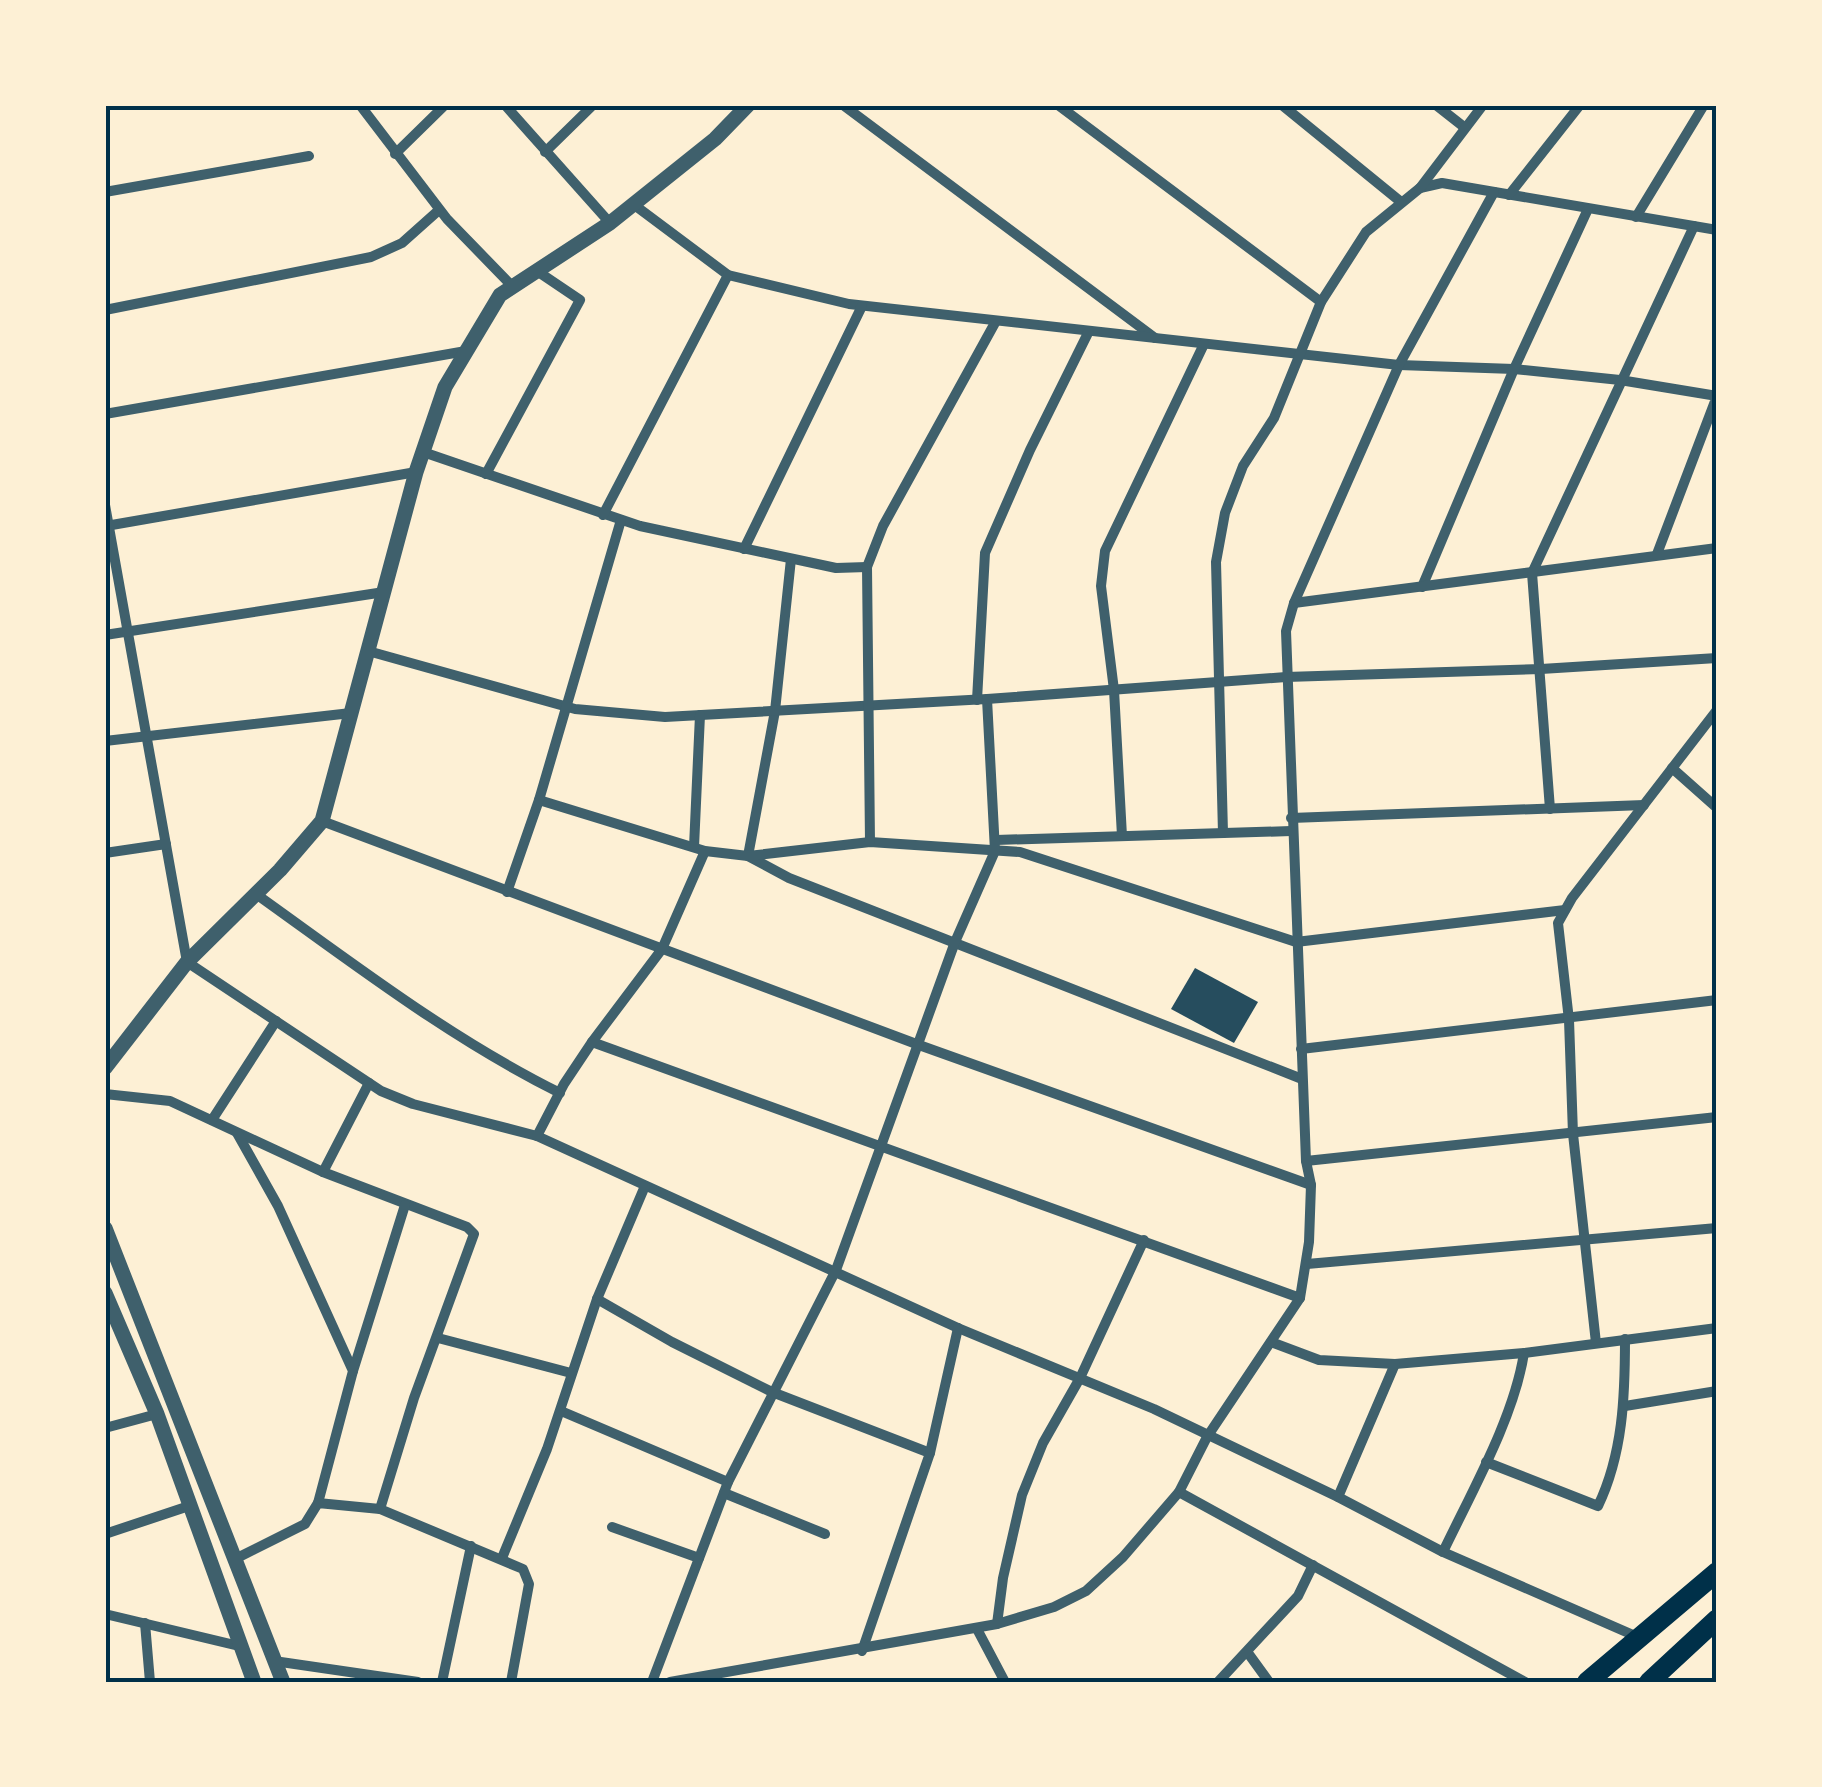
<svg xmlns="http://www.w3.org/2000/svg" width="1822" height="1787" font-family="'Archivo Narrow',sans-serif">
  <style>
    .building { fill: #264d5e }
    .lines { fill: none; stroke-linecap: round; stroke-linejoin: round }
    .minor { stroke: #3f606c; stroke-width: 10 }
    .tertiary { stroke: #3f606c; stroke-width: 15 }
    .primary { stroke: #003049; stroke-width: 20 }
    .neatline { fill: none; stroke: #003049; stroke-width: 4 }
  </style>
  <rect width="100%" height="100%" fill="#fdf0d5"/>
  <path class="building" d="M 1195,968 L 1258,1002 L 1234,1043 L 1171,1009 Z"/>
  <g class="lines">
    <g class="minor">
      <path d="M 360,105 L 447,219 L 513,287"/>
      <path d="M 505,105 L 610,223"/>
      <path d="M 843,105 L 1155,338"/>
      <path d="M 1058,105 L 1321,302"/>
      <path d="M 1282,105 L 1401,202"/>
      <path d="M 1436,105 L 1464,127"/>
      <path d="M 545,152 L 593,105"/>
      <path d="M 395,154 L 445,105"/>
      <path d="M 1420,188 L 1442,183 L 1717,230"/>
      <path d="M 105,192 L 309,156"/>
      <path d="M 1509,195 L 1580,105"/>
      <path d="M 633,204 L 728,275 L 849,304 L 1399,365 L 1514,369 L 1620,380 L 1717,396 L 1657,554"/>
      <path d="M 1636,217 L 1704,105"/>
      <path d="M 105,310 L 371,257 L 402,243 L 439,210"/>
      <path d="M 105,414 L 466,351"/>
      <path d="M 423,452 L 640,526 L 836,568 L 867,567"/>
      <path d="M 486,474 L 580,300 L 537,271"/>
      <path d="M 105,505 L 187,962 L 381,1091 L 413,1104 L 537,1136 L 958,1328 L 1154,1409 L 1338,1497 L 1443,1552 L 1640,1638"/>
      <path d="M 603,515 L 728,275"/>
      <path d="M 106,526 L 416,472"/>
      <path d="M 744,549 L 862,306"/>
      <path d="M 791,559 L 775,711 L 748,856 L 789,878 L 1302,1079"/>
      <path d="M 1422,587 L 1514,369 L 1588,209"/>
      <path d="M 1294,603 L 1717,548"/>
      <path d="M 105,635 L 384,592"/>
      <path d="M 368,651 L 575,709 L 665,717 L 987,699 L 1286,677 L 1541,669 L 1717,658"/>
      <path d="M 977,700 L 985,553 L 1030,450 L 1089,331"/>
      <path d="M 105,741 L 351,713"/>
      <path d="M 1672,768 L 1717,808"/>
      <path d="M 539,800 L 705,851 L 748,856 L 870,842 L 1020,852 L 1296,942 L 1565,910"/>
      <path d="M 1550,809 L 1532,573 L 1694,226"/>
      <path d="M 1291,818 L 1644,805"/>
      <path d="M 322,821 L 919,1045 L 1311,1185"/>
      <path d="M 1223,833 L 1216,562 L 1225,513 L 1243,466 L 1274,418 L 1321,302 L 1366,232 L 1420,188 L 1483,105"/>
      <path d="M 1122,836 L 1114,690 L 1101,586 L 1105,551 L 1204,344"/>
      <path d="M 996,840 L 1291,831"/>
      <path d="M 870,842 L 867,567 L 883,526 L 996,321"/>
      <path d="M 694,847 L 700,715"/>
      <path d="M 105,853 L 166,844"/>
      <path d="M 507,892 L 539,800 L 621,520"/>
      <path d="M 256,894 C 354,964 451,1039 560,1093"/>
      <path d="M 592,1042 L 1300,1298"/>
      <path d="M 1301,1049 L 1717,1000"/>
      <path d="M 105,1094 L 170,1101 L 323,1172 L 467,1227 L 474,1234 L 414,1398 L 380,1509"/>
      <path d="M 212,1120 L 276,1021"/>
      <path d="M 237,1133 L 278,1206 L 353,1371 L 318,1503"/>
      <path d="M 537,1136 L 564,1084 L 592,1042 L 662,949 L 705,851"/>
      <path d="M 1306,1161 L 1717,1117"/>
      <path d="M 323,1172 L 369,1083"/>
      <path d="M 1307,1264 L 1717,1228"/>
      <path d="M 597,1299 L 672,1342 L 772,1392 L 930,1453 L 862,1651"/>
      <path d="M 438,1338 L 571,1373"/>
      <path d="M 1271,1342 L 1319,1360 L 1395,1364 L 1524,1353 L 1717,1328"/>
      <path d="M 1596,1343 L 1573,1134 L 1569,1020 L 1558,923 L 1572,898 L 1717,710"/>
      <path d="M 353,1371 L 405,1205"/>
      <path d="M 1625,1406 L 1717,1391"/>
      <path d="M 561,1411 L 728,1482"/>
      <path d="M 105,1428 L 157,1414"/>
      <path d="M 930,1453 L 958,1328"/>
      <path d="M 1486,1462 L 1598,1506 C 1623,1454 1625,1396 1625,1339"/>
      <path d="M 1179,1492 L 1525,1682"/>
      <path d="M 724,1493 L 825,1534"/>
      <path d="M 1338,1497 L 1395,1364"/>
      <path d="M 612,1527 L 699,1558"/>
      <path d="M 105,1534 L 189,1506"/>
      <path d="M 1443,1552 C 1471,1493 1514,1418 1524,1353"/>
      <path d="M 502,1558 L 547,1449 L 597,1299 L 645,1186"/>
      <path d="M 235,1559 L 305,1524 L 318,1503 L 380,1509 L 523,1569 L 529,1584 L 511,1682"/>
      <path d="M 105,1614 L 239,1646"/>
      <path d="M 145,1623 L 150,1682"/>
      <path d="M 997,1624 L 1003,1578 L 1022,1495 L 1043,1443 L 1080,1378 L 1144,1240"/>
      <path d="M 977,1629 L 1005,1682"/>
      <path d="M 1248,1653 L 1269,1682"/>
      <path d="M 274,1661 L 418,1682"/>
      <path d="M 442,1682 L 471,1546"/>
      <path d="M 652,1682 L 728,1482 L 836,1270 L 955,942 L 995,851 L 987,699"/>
      <path d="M 670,1682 L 997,1624 L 1054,1607 L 1086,1591 L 1123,1557 L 1179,1492 L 1207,1437 L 1300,1298 L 1309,1242 L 1311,1185 L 1306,1161 L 1286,631 L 1294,603 L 1399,365 L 1494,192"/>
      <path d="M 1218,1682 L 1298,1596 L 1313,1565"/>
    </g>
    <g class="tertiary">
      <path d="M 105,1068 L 187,962 L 280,870 L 322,821 L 416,472 L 445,387 L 500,295 L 610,223 L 715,139 L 748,105"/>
      <path d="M 105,1228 L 283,1682"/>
      <path d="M 105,1293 L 157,1414 L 254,1682"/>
    </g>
    <g class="primary">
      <path d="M 1587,1682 L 1717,1572"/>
      <path d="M 1649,1682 L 1717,1619"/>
    </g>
  </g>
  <rect width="1822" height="1787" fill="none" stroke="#fdf0d5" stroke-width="215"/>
  <rect x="108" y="108" width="1606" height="1572" class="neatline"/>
</svg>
